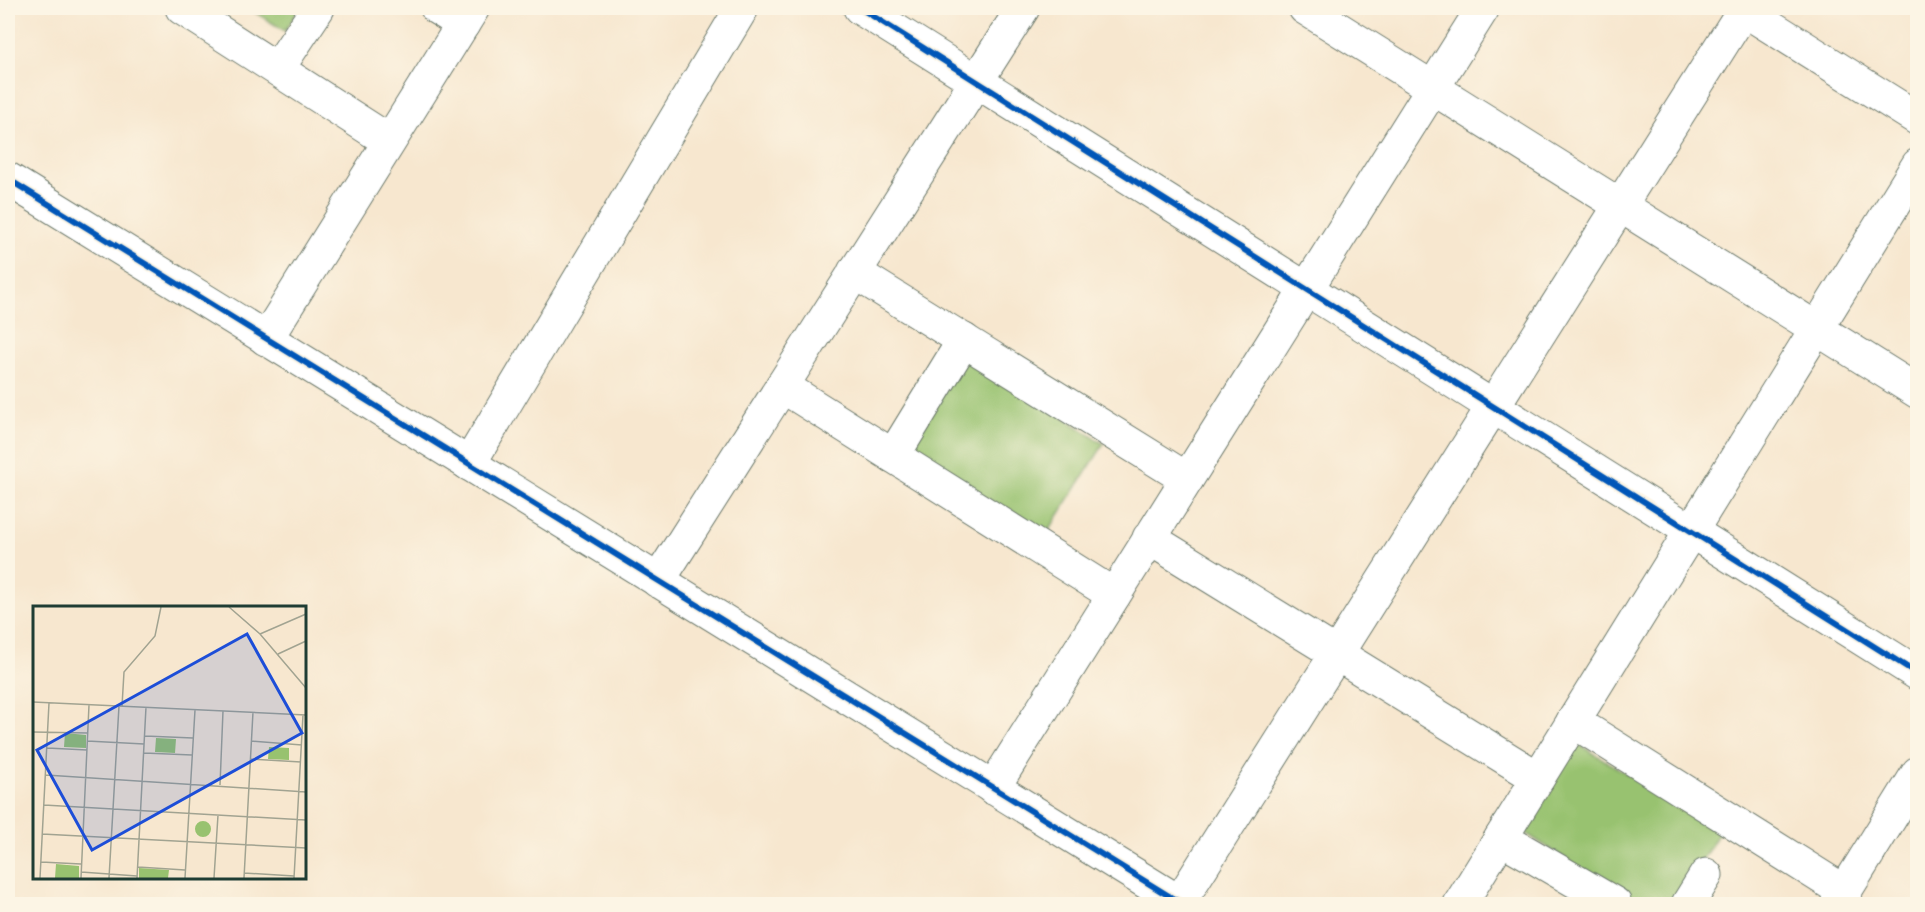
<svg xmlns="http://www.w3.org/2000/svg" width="1925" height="912" font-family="Itim,sans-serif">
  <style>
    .green { fill: #98c26f; stroke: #5c8052; stroke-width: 1.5 }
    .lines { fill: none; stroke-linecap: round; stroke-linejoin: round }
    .minor-casing { stroke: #6b786a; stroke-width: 35 }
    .minor { stroke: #fff; stroke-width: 33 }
    .cycleway-casing { stroke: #fcf5e5; stroke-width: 10 }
    .cycleway { stroke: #0057b8; stroke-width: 6 }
    .inset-road { fill: none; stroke: #a1a391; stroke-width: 1.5 }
    .view { fill: #1d4ed8; fill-opacity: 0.15; stroke: #1d4ed8; stroke-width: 3 }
    .inset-edge { fill: none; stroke: #1f3d34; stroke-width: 3 }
  </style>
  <rect width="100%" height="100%" fill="#fcf5e5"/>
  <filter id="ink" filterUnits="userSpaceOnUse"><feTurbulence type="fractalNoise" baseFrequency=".0167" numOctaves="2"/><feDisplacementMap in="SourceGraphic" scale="12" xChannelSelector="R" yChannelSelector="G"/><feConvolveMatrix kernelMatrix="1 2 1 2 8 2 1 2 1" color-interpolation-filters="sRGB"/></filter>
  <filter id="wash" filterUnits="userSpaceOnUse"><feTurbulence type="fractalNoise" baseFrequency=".008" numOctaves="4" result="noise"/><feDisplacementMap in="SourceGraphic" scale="24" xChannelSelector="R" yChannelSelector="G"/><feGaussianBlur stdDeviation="1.35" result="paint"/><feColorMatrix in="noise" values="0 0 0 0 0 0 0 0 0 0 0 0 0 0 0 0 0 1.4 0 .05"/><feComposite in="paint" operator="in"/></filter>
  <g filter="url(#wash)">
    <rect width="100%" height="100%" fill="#f7e7cf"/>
    <g class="green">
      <path d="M 248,8 L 300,8 L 285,31 Z"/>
      <path d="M 967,354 L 1104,444 L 1046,535 L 907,450 Z"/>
      <path d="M 1572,740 L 1720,831 L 1675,904 L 1636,904 L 1519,829 Z"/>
    </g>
  </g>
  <g filter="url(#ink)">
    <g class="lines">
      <g class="minor-casing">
        <g id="minor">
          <path d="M 182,8 L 389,141"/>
          <path d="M 437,8 L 463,24"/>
          <path d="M 860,8 L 1918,674"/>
          <path d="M 1305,8 L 1918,392"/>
          <path d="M 1741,8 L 1918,119"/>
          <path d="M 278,68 L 318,8"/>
          <path d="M 8,179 L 1182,904"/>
          <path d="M 854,272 L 1187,479"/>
          <path d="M 266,339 L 473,8"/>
          <path d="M 782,386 L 1114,595"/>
          <path d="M 893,456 L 964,340"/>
          <path d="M 469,464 L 742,8"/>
          <path d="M 1149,538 L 1538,778"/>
          <path d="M 658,581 L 1023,8"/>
          <path d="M 1573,721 L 1845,892"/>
          <path d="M 993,788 L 1483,8"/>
          <path d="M 1501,838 L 1615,904"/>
          <path d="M 1179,903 L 1745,8"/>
          <path d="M 1460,904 L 1918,165"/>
          <path d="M 1688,904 L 1706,875"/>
          <path d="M 1837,904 L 1918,773"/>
        </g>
      </g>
      <use href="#minor" class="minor"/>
      <g class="cycleway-casing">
        <g id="cycleway">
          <path d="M 860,8 L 1918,674"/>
          <path d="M 8,179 L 1182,904"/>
        </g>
      </g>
      <use href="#cycleway" class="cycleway"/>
    </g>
  </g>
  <g transform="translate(33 606)">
    <rect width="273" height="273" fill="#f7e7cf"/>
    <path d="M 32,127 L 53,129 L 53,142 L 31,141 ZM 123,132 L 143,133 L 142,147 L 122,146 ZM 236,141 L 256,142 L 256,154 L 235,153 ZM162 223a8 8 0 1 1 16 0a8 8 0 1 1-16 0ZM 23,258 L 46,260 L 46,272 L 22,272 ZM 106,262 L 136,264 L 135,272 L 106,272 Z" fill="#98c26f"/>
    <path class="inset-road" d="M 196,1 L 227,28 L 273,82M 227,28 L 273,8M 245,48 L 273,35M 0,96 L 273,109M 89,100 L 91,66 L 122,30 L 128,1M 0,126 L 55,127M 112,130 L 160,132M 54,135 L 111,138M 218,135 L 269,139M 14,142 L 54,144M 111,147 L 159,149M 217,153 L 268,156M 13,169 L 273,186M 187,179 L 190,105M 11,199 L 273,214M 9,228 L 273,242M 8,256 L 48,258M 105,261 L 152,264M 48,266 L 104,270M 211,267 L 261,270M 7,272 L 16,97M 48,272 L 56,99M 76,272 L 86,100M 104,272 L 113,101M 152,272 L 162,104M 181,272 L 185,209M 211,272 L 220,106M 261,272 L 270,109"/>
    <path class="view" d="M 214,28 L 269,127 L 59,244 L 4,144 Z"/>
    <rect width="273" height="273" class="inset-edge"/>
  </g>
  <rect width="1925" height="912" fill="none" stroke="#fcf5e5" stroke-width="30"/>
</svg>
